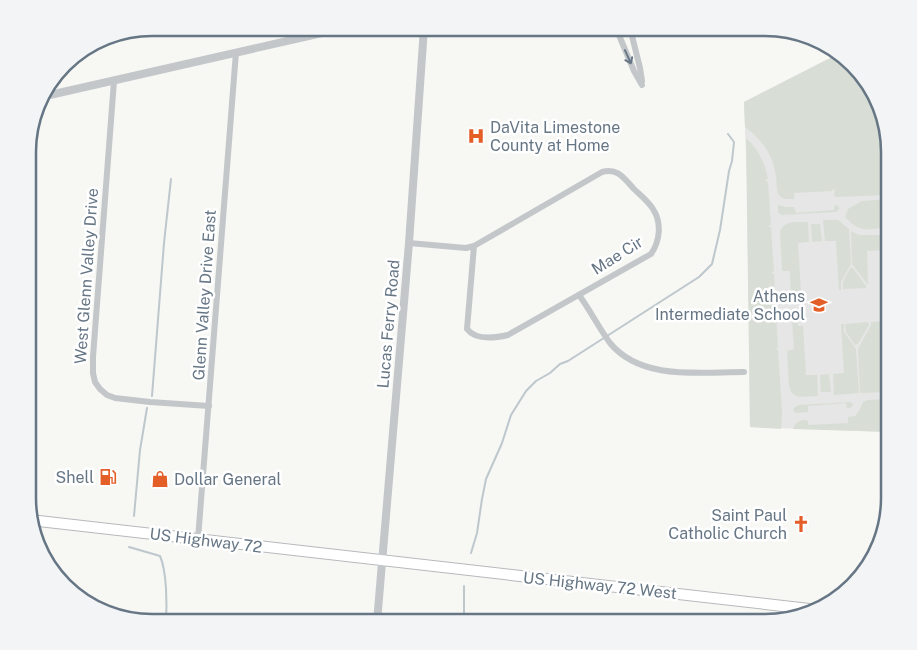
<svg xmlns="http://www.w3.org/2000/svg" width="917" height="650" font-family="'Public Sans',sans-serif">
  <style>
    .built { fill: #e5e6e5 }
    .green { fill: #d8ded5 }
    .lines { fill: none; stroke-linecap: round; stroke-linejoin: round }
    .stream { stroke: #bdc7cc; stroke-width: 2 }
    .trunk-casing { stroke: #b6b9bc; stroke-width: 12 }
    .minor { stroke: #c3c7ca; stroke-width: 6 }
    .tertiary { stroke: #c3c7ca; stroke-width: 8 }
    .trunk { stroke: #fff; stroke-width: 10 }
    .oneway { stroke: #667685 }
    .labels { text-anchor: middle; stroke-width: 5; stroke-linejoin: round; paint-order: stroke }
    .poi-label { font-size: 16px; fill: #667685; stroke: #fff; text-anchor: end }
    .street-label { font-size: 16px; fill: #667685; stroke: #fff }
    .rim { fill: none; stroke: #667685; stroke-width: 2.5 }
  </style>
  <rect width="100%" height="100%" fill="#f7f7f4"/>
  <path class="built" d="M 840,53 L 873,90 L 889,144 L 889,432 L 750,427 L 747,183 L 744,102 Z"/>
  <g class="green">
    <path d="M 840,53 L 873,90 L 889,144 L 889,195 L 836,197 L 834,195 L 835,190 L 833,189 L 832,191 L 794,193 L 794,199 C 788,199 783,200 779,195 C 776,190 777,182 776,176 C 773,155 762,139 745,127 L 744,102 Z"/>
    <path d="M 746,138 C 758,149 765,162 768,179 L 766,179 L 766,181 L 768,182 L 771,225 L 769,225 L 769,227 L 771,227 L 774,272 L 772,272 L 772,274 L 774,274 L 778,348 L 776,348 L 776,349 L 778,350 L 782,412 L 781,429 L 750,427 Z"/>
    <path d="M 889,199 L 889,227 C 868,229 861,234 845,217 L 848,209 L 862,201 Z"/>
    <path d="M 779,205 L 786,207 L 794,207 L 796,213 L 834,210 L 835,205 L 838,206 L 839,208 L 838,211 L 835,212 L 782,215 L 778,213 L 778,206 Z"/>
    <path d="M 823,220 L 838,220 L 849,229 L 851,264 L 841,282 L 841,290 L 839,290 L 836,241 L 825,241 Z"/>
    <path d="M 808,222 L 809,242 L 798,243 L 801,292 L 796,292 L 797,303 L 795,304 L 791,302 L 790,271 L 783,271 L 782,270 L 780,232 C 784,220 796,222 808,222 Z"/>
    <path d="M 811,224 L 820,224 L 822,241 L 812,242 Z"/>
    <path d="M 851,231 L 859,235 L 886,235 L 888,250 L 867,251 L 868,285 L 852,264 Z"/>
    <path d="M 850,268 L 853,268 L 866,286 L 866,288 L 843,289 L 843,282 Z"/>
    <path d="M 795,316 L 797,316 L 798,326 L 803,326 L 806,375 L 817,375 L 818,396 L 799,397 L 795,395 L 791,392 L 789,386 L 787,351 L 794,349 L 792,319 Z"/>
    <path d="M 889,321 L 889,392 L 860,393 L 858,349 L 871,325 L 871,322 Z"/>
    <path d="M 868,322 L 869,325 L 858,344 L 855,345 L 846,332 L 845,324 Z"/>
    <path d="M 841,324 L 844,324 L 844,332 L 856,349 L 859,393 L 834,395 L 833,374 L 844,373 Z"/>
    <path d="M 829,374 L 831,392 L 821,392 L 820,375 Z"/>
    <path d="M 889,399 L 889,432 L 793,429 C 796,422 799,420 807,420 L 809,425 L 848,423 L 848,417 L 855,416 L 859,411 L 863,402 L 868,400 Z"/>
    <path d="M 850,402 L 852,403 L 853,405 L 850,408 L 847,408 L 846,403 L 808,406 L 808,412 L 796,413 L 793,410 L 795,407 L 799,405 Z"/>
  </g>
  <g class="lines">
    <g class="stream">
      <path d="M 152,396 L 164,243 L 171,179"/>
      <path d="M 134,516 L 140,450 L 147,408"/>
      <path d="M 129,547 L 160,556 C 167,572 167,605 166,622"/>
      <path d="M 471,553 L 477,533 L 482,499 L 486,479 L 502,443 L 511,415 L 526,391 L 536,381 L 550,373 L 560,364 L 568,361 L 699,277 L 712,264 L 720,230 L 729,171 L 732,161 L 734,142 L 728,134"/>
      <path d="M 464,586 L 464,622"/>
    </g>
    <g class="trunk-casing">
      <path id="trunk" d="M 30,520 L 818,610"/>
    </g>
    <g class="minor">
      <path d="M 616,28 L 634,71 L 642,85"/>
      <path d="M 630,28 L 640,68 L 642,81"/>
      <path d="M 114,81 L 93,357 L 93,373 L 95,382 L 100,389 L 107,395 L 115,398 L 150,402 L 209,406"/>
      <path d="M 409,243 L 466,248 L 474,246 L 602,172 C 618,168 623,177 634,189 C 640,195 648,201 653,209 C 662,223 660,241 651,254 L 508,335 C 495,338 476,341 467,329 L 474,246"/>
      <path d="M 579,295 C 590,310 599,328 610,343 C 641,381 701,372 744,372"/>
      <path d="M 198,539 L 236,52"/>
    </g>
    <g class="tertiary">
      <path d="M 41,97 L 344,28"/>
      <path d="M 377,622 L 409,243 L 424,28"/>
    </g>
    <use href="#trunk" class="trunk"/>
  </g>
  <defs><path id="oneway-shaft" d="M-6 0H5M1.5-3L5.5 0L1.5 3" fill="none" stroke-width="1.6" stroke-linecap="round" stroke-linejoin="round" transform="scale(1.25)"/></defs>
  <use class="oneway" href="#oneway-shaft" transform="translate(628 57) rotate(66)"/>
  <defs>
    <g id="hospital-bare" transform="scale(1.35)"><path d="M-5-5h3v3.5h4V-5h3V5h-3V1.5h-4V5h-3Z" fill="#e45e27" stroke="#fff" stroke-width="2.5" paint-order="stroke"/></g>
    <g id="school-bare" transform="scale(1.35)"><path d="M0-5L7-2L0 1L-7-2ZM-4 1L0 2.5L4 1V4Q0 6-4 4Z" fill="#e45e27" stroke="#fff" stroke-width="2.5" paint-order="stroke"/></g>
    <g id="fuel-bare" transform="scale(1.35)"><path d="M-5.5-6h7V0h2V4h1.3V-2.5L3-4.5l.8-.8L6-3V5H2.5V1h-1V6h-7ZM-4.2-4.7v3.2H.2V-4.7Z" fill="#e45e27" stroke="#fff" stroke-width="2.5" paint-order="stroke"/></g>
    <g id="shop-bare" transform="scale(1.35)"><path d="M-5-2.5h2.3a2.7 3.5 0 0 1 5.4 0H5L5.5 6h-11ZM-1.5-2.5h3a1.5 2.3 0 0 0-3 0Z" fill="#e45e27" stroke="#fff" stroke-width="2.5" paint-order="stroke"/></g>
    <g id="church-bare" transform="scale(1.35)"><path d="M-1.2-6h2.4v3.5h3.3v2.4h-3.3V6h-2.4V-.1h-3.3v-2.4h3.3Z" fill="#e45e27" stroke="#fff" stroke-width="2.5" paint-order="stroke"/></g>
  </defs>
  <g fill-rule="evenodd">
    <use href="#hospital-bare" x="476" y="136"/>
    <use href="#school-bare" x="819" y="305"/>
    <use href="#fuel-bare" x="108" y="477"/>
    <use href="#shop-bare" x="160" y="479"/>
    <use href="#church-bare" x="801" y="524"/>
  </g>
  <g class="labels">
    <g class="poi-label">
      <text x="490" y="133" text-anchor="start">DaVita Limestone<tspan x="490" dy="18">County at Home</tspan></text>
      <text x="805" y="302">Athens<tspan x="805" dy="18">Intermediate School</tspan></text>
      <text x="94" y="483">Shell</text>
      <text x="174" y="485" text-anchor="start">Dollar General</text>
      <text x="787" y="521">Saint Paul<tspan x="787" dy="18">Catholic Church</tspan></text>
    </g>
    <g class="street-label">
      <text transform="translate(617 255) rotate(-32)" y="6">Mae Cir</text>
      <text transform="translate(86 276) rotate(-86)" y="6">West Glenn Valley Drive</text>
      <text transform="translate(204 295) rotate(-86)" y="6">Glenn Valley Drive East</text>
      <text transform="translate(388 324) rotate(-85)" y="6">Lucas Ferry Road</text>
      <text transform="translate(206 540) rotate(7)" y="6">US Highway 72</text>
      <text transform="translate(600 585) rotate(6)" y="6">US Highway 72 West</text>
    </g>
  </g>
  <path d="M0 0H917V650H0ZM152 36H765A116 116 0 0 1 881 152V498A116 116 0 0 1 765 614H152A116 116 0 0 1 36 498V152A116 116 0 0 1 152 36Z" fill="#f3f4f5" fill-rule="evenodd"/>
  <path class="rim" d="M152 36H765A116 116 0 0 1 881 152V498A116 116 0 0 1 765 614H152A116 116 0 0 1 36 498V152A116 116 0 0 1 152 36Z"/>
</svg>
